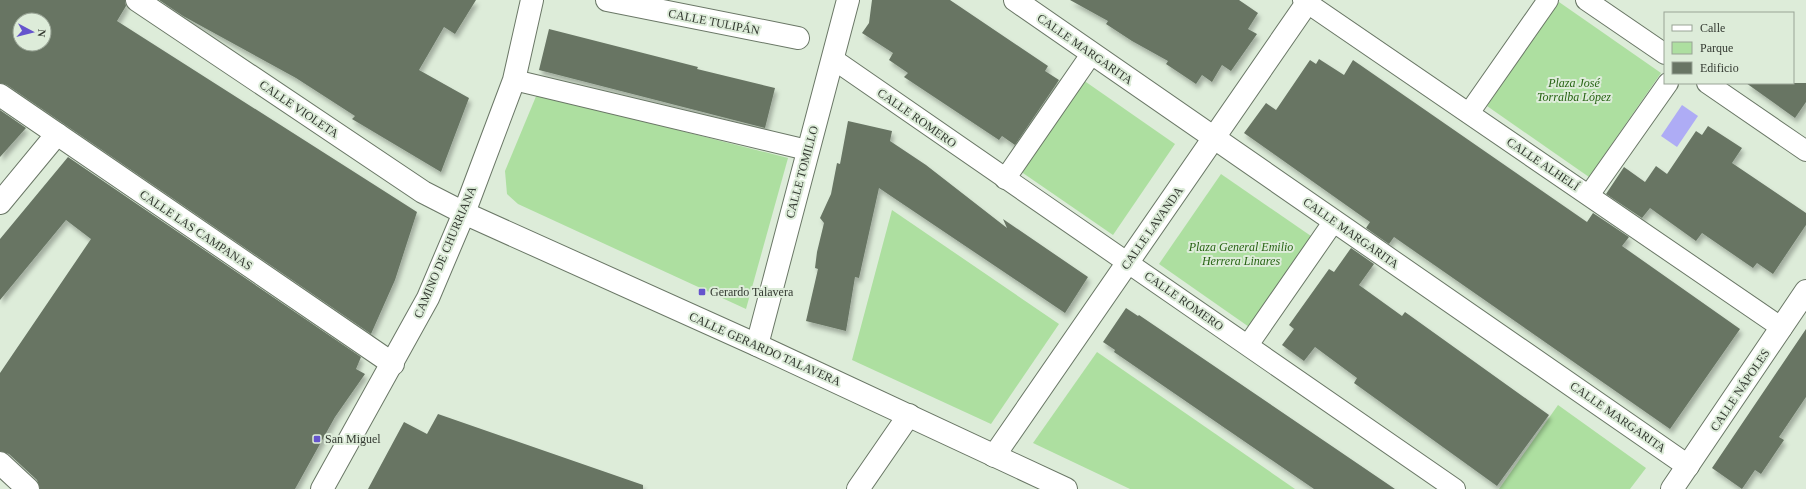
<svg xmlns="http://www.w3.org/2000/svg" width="1806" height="489" font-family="'Times New Roman',serif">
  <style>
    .green { fill: #addfa0 }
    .water { fill: #aeacf5 }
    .building { fill: #687564; fill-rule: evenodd; filter: url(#shadow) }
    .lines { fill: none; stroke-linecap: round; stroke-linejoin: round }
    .pedestrian-casing { stroke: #6a7766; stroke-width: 22 }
    .minor-casing { stroke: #6a7766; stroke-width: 24 }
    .tertiary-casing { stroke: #6a7766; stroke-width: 24 }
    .secondary-casing { stroke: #6a7766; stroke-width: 24 }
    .pedestrian { stroke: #fff; stroke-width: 20 }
    .minor { stroke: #fff; stroke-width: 22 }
    .tertiary { stroke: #fff; stroke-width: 22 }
    .secondary { stroke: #fff; stroke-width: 22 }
    .poi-dot { fill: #6554cd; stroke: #ddecd9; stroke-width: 1.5 }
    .labels { text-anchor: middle; stroke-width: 4; stroke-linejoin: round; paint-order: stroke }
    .street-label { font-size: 12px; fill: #333931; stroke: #ddecd9 }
    .park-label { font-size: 12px; font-style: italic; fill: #276313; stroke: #ddecd9 }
    .poi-label { font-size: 12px; fill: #333931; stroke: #ddecd9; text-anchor: start }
  </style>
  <defs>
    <filter id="shadow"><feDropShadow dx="2.5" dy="4.5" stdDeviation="2" flood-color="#0004"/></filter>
  </defs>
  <rect width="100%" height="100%" fill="#ddecd9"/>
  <g class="green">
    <path d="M 1559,2 L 1661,73 L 1589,177 L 1487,106 Z"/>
    <path d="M 1073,73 L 1175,144 L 1113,235 L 1010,164 Z"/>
    <path d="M 537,94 L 788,158 L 746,309 L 518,204 L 507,194 L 505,171 Z"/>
    <path d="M 1221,174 L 1324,245 L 1262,336 L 1159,264 Z"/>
    <path d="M 892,210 L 1059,324 L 991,424 L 852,360 Z"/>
    <path d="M 1097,352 L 1295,489 L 1130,489 L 1033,443 Z"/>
    <path d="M 1558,405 L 1646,468 L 1630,489 L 1499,489 Z"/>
  </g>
  <path class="water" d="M 1682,105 L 1698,116 L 1677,147 L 1661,136 Z"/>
  <g class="building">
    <path d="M 0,0 L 125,0 L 126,6 L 117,21 L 417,212 L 395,280 L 371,334 L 7,85 L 0,83 ZM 20,20 L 44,20 L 44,44 L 20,44 Z"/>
    <path d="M 159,0 L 476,0 L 455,34 L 444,27 L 419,70 L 469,98 L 441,172 L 352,119 L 355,116 L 296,78 L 183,16 Z"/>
    <path d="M 872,0 L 950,0 L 1048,66 L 1045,71 L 1059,80 L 1015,145 L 1002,136 L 999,140 L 904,77 L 908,73 L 889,60 L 893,53 L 862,33 L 869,23 Z"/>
    <path d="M 1070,0 L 1239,0 L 1258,13 L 1248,29 L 1257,34 L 1231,71 L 1222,65 L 1212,82 L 1202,75 L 1196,84 L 1166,64 L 1168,61 L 1132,41 L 1106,24 L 1108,21 Z"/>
    <path d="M 549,29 L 698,67 L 697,69 L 775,88 L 765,128 L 539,70 Z"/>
    <path d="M 1319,59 L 1344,75 L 1353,60 L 1587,222 L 1593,213 L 1629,237 L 1622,246 L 1740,329 L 1670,429 L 1394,237 L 1389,244 L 1366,228 L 1370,222 L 1244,133 L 1266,103 L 1276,110 L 1310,60 L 1316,64 Z"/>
    <path d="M 1746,83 L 1806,83 L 1806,102 L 1795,118 Z"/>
    <path d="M 0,110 L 26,128 L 0,157 Z"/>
    <path d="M 848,121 L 892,131 L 890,141 L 926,165 L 1007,228 L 1003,219 L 1088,277 L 1065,313 L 879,188 L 859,278 L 855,277 L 846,331 L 806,321 L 818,269 L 815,268 L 817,252 L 824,223 L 820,218 L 831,194 L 837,163 L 840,164 Z"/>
    <path d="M 1708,126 L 1742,148 L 1732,163 L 1806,213 L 1806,225 L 1773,274 L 1757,263 L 1753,268 L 1702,233 L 1696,241 L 1650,208 L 1642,218 L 1606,194 L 1624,167 L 1645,182 L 1656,166 L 1667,174 L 1696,131 L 1702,135 Z"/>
    <path d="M 68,157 L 361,357 L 356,369 L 365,374 L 335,417 L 295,489 L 40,489 L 37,480 L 9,454 L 0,451 L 0,373 L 91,239 L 66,220 L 0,300 L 0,239 Z"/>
    <path d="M 1351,248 L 1374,264 L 1359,285 L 1402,316 L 1405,312 L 1549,415 L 1497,486 L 1354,383 L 1357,378 L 1315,347 L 1304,361 L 1282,345 L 1294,329 L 1289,325 L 1329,269 L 1334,272 Z"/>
    <path d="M 1126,308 L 1138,316 L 1139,315 L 1395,489 L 1314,489 L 1114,352 L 1115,350 L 1103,342 Z"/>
    <path d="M 1806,329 L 1806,397 L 1779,437 L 1784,440 L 1761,474 L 1755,470 L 1742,489 L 1712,468 Z"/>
    <path d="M 438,414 L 643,485 L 643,489 L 368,489 L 404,422 L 427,434 Z"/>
  </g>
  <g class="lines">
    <g class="pedestrian-casing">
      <g id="pedestrian">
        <path d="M 1303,0 L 1782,328"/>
        <path d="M 1586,0 L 1665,54"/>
        <path d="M 833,59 L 1455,489"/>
        <path d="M 514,80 L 807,150"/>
        <path d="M 1707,83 L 1806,151"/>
        <path d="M 1469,113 L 1548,0"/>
        <path d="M 1005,179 L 1092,53"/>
        <path d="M 1589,195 L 1668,83"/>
        <path d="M 1248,345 L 1334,221"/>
      </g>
    </g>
    <g class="minor-casing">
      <g id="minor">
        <path d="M 137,0 L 423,192 L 464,213"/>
        <path d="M 607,0 L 798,38"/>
        <path d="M 1015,0 L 1688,466"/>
        <path d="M 0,95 L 393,364"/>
        <path d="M 0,203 L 57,134"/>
        <path d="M 994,456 L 1309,0"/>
        <path d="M 0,463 L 28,489"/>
        <path d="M 858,489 L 909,415"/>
        <path d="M 1672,489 L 1806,291"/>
      </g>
    </g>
    <g class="tertiary-casing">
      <g id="tertiary">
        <path d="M 464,213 L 757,345 L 1066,489"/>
        <path d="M 757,345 L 848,0"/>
      </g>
    </g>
    <g class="secondary-casing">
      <path id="secondary" d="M 322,489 L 428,298 L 464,213 L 514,80 L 532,0"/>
    </g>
    <use href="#pedestrian" class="pedestrian"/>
    <use href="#minor" class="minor"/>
    <use href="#tertiary" class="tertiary"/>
    <use href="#secondary" class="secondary"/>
  </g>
  <g class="poi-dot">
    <rect x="698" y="288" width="8" height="8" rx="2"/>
    <rect x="313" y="435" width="8" height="8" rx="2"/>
  </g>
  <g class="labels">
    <g class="street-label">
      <text transform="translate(714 22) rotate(11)" y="4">CALLE TULIPÁN</text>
      <text transform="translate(1085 49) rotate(35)" y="4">CALLE MARGARITA</text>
      <text transform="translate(299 109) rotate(34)" y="4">CALLE VIOLETA</text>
      <text transform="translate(917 118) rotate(35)" y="4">CALLE ROMERO</text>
      <text transform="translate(1543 164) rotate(34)" y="4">CALLE ALHELÍ</text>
      <text transform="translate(802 172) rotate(-75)" y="4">CALLE TOMILLO</text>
      <text transform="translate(1152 228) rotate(-55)" y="4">CALLE LAVANDA</text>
      <text transform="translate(196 230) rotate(34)" y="4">CALLE LAS CAMPANAS</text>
      <text transform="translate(1351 233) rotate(35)" y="4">CALLE MARGARITA</text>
      <text transform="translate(445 252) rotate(-67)" y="4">CAMINO DE CHURRIANA</text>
      <text transform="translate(1184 301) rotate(35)" y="4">CALLE ROMERO</text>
      <text transform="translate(765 349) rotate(24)" y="4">CALLE GERARDO TALAVERA</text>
      <text transform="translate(1740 390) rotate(-56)" y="4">CALLE NÁPOLES</text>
      <text transform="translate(1618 417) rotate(35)" y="4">CALLE MARGARITA</text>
    </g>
    <g class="park-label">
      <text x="1574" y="87">Plaza José<tspan x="1574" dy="14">Torralba López</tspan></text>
      <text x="1241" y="251">Plaza General Emilio<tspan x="1241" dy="14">Herrera Linares</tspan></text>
    </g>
    <g class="poi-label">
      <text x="710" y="296">Gerardo Talavera</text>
      <text x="325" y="443">San Miguel</text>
    </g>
  </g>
  <rect x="1664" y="12" width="130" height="72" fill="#ddecd9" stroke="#99a496"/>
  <rect x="1672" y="25" width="20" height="6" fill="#ffffff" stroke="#99a496"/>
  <text x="1700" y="32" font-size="12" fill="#333931">Calle</text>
  <rect x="1672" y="42" width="20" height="12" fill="#addfa0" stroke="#99a496"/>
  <text x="1700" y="52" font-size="12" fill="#333931">Parque</text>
  <rect x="1672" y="62" width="20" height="12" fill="#687564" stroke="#99a496"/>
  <text x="1700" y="72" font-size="12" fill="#333931">Edificio</text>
  <g transform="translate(32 32) rotate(97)"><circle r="19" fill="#ddecd9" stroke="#99a496"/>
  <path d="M0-3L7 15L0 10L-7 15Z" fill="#6554cd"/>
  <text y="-6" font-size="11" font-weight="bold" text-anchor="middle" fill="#333931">N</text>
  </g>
</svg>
